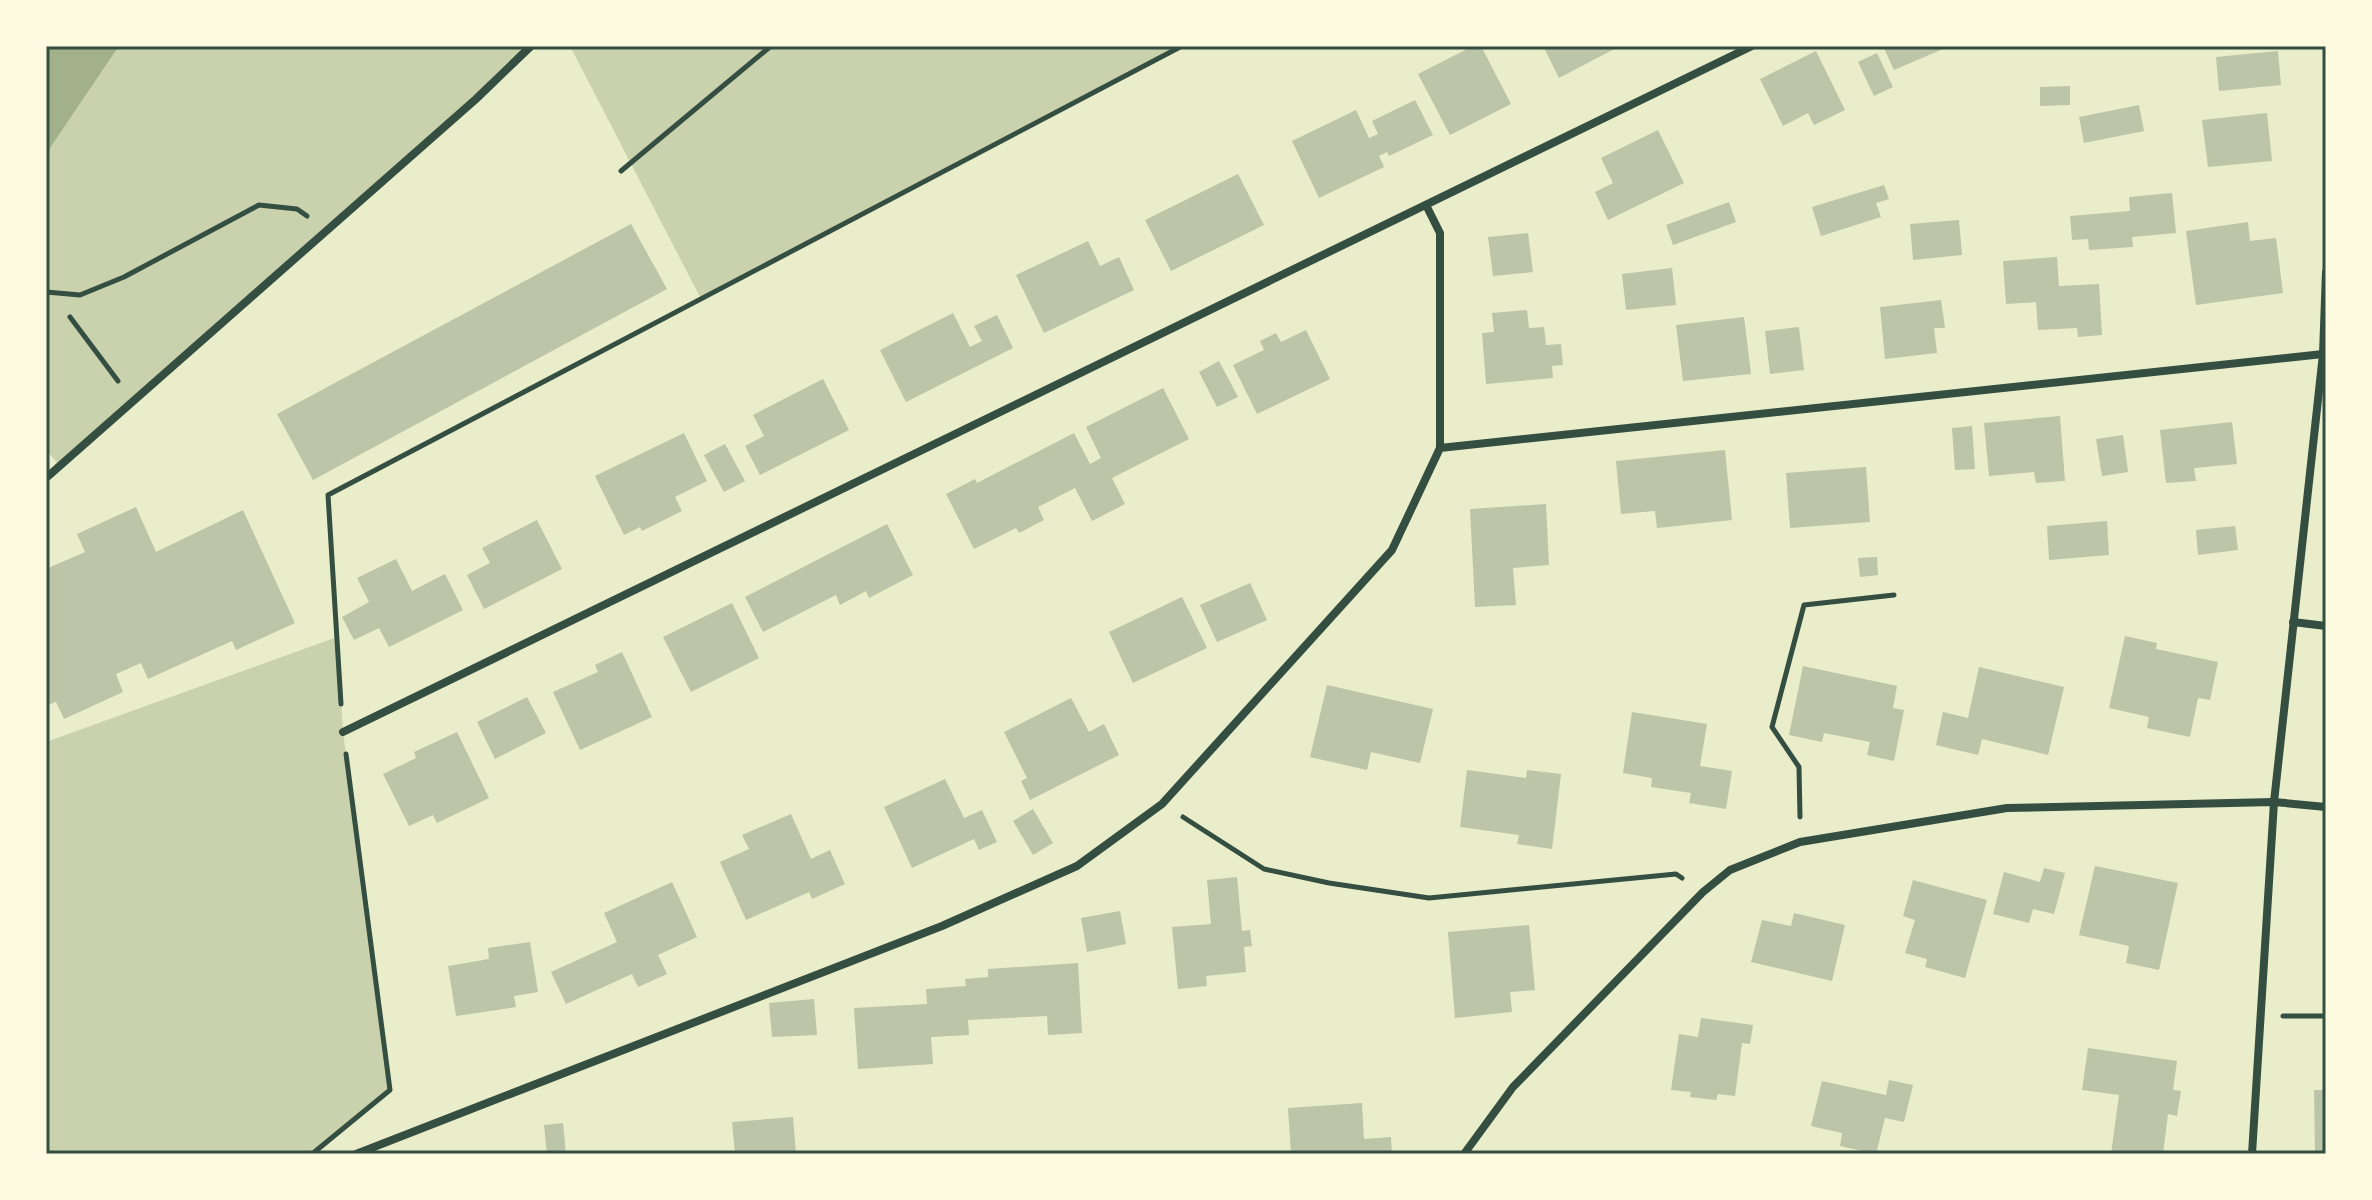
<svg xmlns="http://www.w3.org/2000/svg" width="2372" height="1200" font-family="Overpass,sans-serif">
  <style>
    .green { fill: #cad2ad }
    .water { fill: #a3b18a }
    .building { fill: #bcc5a7 }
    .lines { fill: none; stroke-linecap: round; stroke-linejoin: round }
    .path { stroke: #344e41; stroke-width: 5 }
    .minor { stroke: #344e41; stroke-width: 8 }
    .neatline { fill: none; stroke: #344e41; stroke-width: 3 }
  </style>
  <rect width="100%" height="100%" fill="#e9edc9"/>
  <g class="green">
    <path d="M 119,46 L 531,46 L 60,466 L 46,450 L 46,154 Z"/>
    <path d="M 570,46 L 1183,46 L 701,299 Z"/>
    <path d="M 337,637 L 343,732 L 390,1090 L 312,1154 L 46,1154 L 46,742 Z"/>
  </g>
  <path class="water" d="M 46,46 L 119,46 L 46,154 Z"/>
  <g class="building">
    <path d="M 1473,46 L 1481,46 L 1511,104 L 1450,135 L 1418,74 Z"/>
    <path d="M 1543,46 L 1620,46 L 1559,78 Z"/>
    <path d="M 1883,46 L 1950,46 L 1894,70 Z"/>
    <path d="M 1816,51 L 1845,110 L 1814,125 L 1808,113 L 1783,126 L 1760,79 Z"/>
    <path d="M 2278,51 L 2281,85 L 2219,91 L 2216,57 Z"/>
    <path d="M 1877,53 L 1893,87 L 1874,96 L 1858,62 Z"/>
    <path d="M 2070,86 L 2070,105 L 2040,106 L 2040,87 Z"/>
    <path d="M 1415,100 L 1433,135 L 1389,156 L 1387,152 L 1379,156 L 1384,167 L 1319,198 L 1292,141 L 1356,110 L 1369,138 L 1378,134 L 1372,121 Z"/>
    <path d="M 2139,105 L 2144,131 L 2084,143 L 2079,117 Z"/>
    <path d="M 2267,113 L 2272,161 L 2208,167 L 2202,120 Z"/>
    <path d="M 1658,130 L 1684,183 L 1608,220 L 1595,192 L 1613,183 L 1601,158 Z"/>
    <path d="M 1238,174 L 1264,225 L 1171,271 L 1145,220 Z"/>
    <path d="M 1884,185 L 1889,199 L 1876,203 L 1881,217 L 1821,236 L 1812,207 Z"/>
    <path d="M 2172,193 L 2176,233 L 2132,237 L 2133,247 L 2089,250 L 2088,239 L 2072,240 L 2070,216 L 2130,211 L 2129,197 Z"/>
    <path d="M 1729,202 L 1736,222 L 1673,245 L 1666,225 Z"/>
    <path d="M 1959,220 L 1962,255 L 1913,260 L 1910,224 Z"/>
    <path d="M 2248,222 L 2250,241 L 2276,238 L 2283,293 L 2196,305 L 2186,231 Z"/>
    <path d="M 631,224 L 667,289 L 313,480 L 277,414 Z"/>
    <path d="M 1528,233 L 1533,272 L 1493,276 L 1488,237 Z"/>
    <path d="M 1088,241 L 1100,266 L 1119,257 L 1134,290 L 1044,333 L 1016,275 Z"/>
    <path d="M 2057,257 L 2059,286 L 2099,284 L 2102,335 L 2078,337 L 2077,328 L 2038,330 L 2036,302 L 2006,304 L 2003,261 Z"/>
    <path d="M 1672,268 L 1676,305 L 1626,310 L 1622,274 Z"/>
    <path d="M 1941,300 L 1945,328 L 1934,328 L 1937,353 L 1885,359 L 1880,307 Z"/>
    <path d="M 1527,310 L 1529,328 L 1544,327 L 1546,345 L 1561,344 L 1563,365 L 1552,366 L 1553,378 L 1486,384 L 1482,333 L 1494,332 L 1492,313 Z"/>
    <path d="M 953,313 L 970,347 L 982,341 L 974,326 L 997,315 L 1013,348 L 906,402 L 880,350 Z"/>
    <path d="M 1744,317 L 1751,374 L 1683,381 L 1676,325 Z"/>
    <path d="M 1799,327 L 1804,370 L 1770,374 L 1765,331 Z"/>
    <path d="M 1306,330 L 1330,379 L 1257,414 L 1233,365 L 1264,350 L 1260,341 L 1276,333 L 1281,342 Z"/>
    <path d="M 1219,361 L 1238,397 L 1217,407 L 1199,372 Z"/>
    <path d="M 823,379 L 849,430 L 760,475 L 745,446 L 764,436 L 753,415 Z"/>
    <path d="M 1163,388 L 1189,439 L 1112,478 L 1125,504 L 1092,521 L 1075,488 L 1038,507 L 1044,520 L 1019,533 L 1016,528 L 974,549 L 946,494 L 975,479 L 977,483 L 1074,433 L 1090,464 L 1101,458 L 1086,427 Z"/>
    <path d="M 2060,416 L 2065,481 L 2036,483 L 2034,472 L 1989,476 L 1984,423 Z"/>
    <path d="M 2232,422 L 2237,464 L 2194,468 L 2196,481 L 2166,483 L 2160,430 Z"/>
    <path d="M 1972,426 L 1975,469 L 1955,470 L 1952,428 Z"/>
    <path d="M 684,433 L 707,481 L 675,497 L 682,511 L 642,531 L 640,527 L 624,535 L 595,476 Z"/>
    <path d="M 2123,435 L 2128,472 L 2102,476 L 2096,439 Z"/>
    <path d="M 725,444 L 745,481 L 724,492 L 704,455 Z"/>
    <path d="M 1725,450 L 1732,520 L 1657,528 L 1655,511 L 1621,514 L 1616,461 Z"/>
    <path d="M 1866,467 L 1870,522 L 1790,528 L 1786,473 Z"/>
    <path d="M 1546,504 L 1549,565 L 1513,568 L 1516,605 L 1475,607 L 1470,509 Z"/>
    <path d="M 136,507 L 156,552 L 243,510 L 295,623 L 236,650 L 232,641 L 148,679 L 141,663 L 116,674 L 123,692 L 64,719 L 56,702 L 46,706 L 46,569 L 85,552 L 77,534 Z"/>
    <path d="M 537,520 L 562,569 L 484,609 L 467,575 L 490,563 L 482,548 Z"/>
    <path d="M 2107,521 L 2109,555 L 2049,560 L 2047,526 Z"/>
    <path d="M 887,524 L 913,575 L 869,598 L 866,591 L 840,605 L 836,595 L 763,632 L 745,597 Z"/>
    <path d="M 2235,526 L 2238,550 L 2198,555 L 2196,530 Z"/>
    <path d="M 1877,557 L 1878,575 L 1860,577 L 1858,558 Z"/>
    <path d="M 396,559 L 412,591 L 445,574 L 463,610 L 389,647 L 379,628 L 354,640 L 342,617 L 369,602 L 357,578 Z"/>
    <path d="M 1250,583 L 1267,620 L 1217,642 L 1200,605 Z"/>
    <path d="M 1182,597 L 1207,648 L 1133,683 L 1109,632 Z"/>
    <path d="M 732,603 L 759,658 L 691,692 L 663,637 Z"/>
    <path d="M 2125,636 L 2157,643 L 2156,649 L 2218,662 L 2210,700 L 2198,698 L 2190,737 L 2147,728 L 2149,717 L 2109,708 Z"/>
    <path d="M 622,652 L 652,717 L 580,750 L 553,692 L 598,672 L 595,665 Z"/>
    <path d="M 1803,666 L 1897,686 L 1893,708 L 1904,710 L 1894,761 L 1867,755 L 1870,742 L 1824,733 L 1822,742 L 1789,735 Z"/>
    <path d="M 1979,667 L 2064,687 L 2048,755 L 1982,739 L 1978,755 L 1936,745 L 1943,712 L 1968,718 Z"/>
    <path d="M 1327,685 L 1433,709 L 1420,763 L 1371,752 L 1367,770 L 1310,757 Z"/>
    <path d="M 527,697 L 546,733 L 495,759 L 477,722 Z"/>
    <path d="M 1071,698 L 1089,732 L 1104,724 L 1119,755 L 1030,800 L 1021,781 L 1027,778 L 1004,732 Z"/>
    <path d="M 1632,712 L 1707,724 L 1700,766 L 1732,771 L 1726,809 L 1689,803 L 1691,793 L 1651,787 L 1652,778 L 1623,773 Z"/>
    <path d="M 457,732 L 489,798 L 437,823 L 433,815 L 409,826 L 383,774 L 416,758 L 414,752 Z"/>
    <path d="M 1467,770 L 1526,778 L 1527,770 L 1561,774 L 1552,849 L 1517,844 L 1519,835 L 1460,827 Z"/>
    <path d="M 945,779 L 964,818 L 982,810 L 997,842 L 979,850 L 974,839 L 912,868 L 884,807 Z"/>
    <path d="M 1033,809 L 1053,843 L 1033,855 L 1013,821 Z"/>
    <path d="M 791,814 L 811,859 L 830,850 L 845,884 L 812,899 L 809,892 L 746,920 L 720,862 L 749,849 L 742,835 Z"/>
    <path d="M 2095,866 L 2178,883 L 2159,970 L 2126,963 L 2129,946 L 2079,935 Z"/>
    <path d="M 2044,868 L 2065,873 L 2054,914 L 2033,909 L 2029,923 L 1993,914 L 2004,872 L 2040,882 Z"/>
    <path d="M 1237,877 L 1242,931 L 1250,930 L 1252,946 L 1244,947 L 1246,972 L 1206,976 L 1207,986 L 1178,989 L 1172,927 L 1211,924 L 1207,880 Z"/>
    <path d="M 1913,880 L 1987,900 L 1965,978 L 1925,967 L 1927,959 L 1905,953 L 1915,920 L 1903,916 Z"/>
    <path d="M 672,882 L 697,937 L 658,955 L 667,974 L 638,987 L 632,974 L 566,1004 L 551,972 L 617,942 L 604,913 Z"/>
    <path d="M 1120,911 L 1126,944 L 1087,952 L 1081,918 Z"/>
    <path d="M 1794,913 L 1845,925 L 1832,981 L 1751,962 L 1762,920 L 1791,926 Z"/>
    <path d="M 1529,925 L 1535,990 L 1510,992 L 1512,1012 L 1455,1018 L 1448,932 Z"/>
    <path d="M 530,942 L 538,992 L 514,996 L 516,1007 L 456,1016 L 448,966 L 489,959 L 488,948 Z"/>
    <path d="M 1078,963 L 1082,1033 L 1048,1035 L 1047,1016 L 968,1020 L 969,1035 L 931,1037 L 933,1064 L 858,1069 L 854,1008 L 927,1004 L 926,989 L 966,986 L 965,979 L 988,977 L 988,969 Z"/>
    <path d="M 814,999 L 817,1035 L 772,1037 L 769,1003 Z"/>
    <path d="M 1701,1018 L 1753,1025 L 1750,1044 L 1742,1043 L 1735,1096 L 1718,1094 L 1716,1100 L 1690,1097 L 1691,1092 L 1671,1090 L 1679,1034 L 1698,1037 Z"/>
    <path d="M 2088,1048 L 2177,1061 L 2173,1090 L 2181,1091 L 2177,1116 L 2168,1114 L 2163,1154 L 2111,1154 L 2119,1095 L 2082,1090 Z"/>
    <path d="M 1889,1080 L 1913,1085 L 1904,1122 L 1885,1118 L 1876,1154 L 1840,1146 L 1842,1133 L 1811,1126 L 1822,1081 L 1886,1095 Z"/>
    <path d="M 2314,1090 L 2326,1090 L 2326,1154 L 2315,1154 Z"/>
    <path d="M 1362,1103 L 1364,1139 L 1391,1137 L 1392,1154 L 1291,1154 L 1288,1108 Z"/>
    <path d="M 793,1117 L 796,1154 L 735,1154 L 732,1122 Z"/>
    <path d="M 563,1123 L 566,1154 L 547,1154 L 544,1125 Z"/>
  </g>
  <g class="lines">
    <g class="path">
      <path d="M 621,171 L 771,46"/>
      <path d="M 46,292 L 80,295 L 124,277 L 259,205 L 297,209 L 307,216"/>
      <path d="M 70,317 L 118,381"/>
      <path d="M 341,704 L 328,495 L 1182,46"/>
      <path d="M 1183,817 L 1264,869 L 1329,883 L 1429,898 L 1676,874 L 1682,878"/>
      <path d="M 1800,817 L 1799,767 L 1772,727 L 1804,605 L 1894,595"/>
      <path d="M 2283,1016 L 2326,1016"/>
      <path d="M 312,1154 L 390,1090 L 346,754"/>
    </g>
    <g class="minor">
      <path d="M 1426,205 L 1440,233 L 1440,448"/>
      <path d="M 46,478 L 476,99 L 531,46"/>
      <path d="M 2293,622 L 2326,626"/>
      <path d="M 343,732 L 1752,46"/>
      <path d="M 356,1154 L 942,926 L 1077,866 L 1162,804 L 1392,550 L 1440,448 L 2323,354"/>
      <path d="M 1464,1154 L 1513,1087 L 1703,892 L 1730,870 L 1800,842 L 2007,808 L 2274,802 L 2326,807"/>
      <path d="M 2252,1154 L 2274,802 L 2323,354 L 2326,272"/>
    </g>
  </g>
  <rect width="2372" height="1200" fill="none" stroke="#fefae0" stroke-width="96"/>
  <rect x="48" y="48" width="2276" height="1104" class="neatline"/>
</svg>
